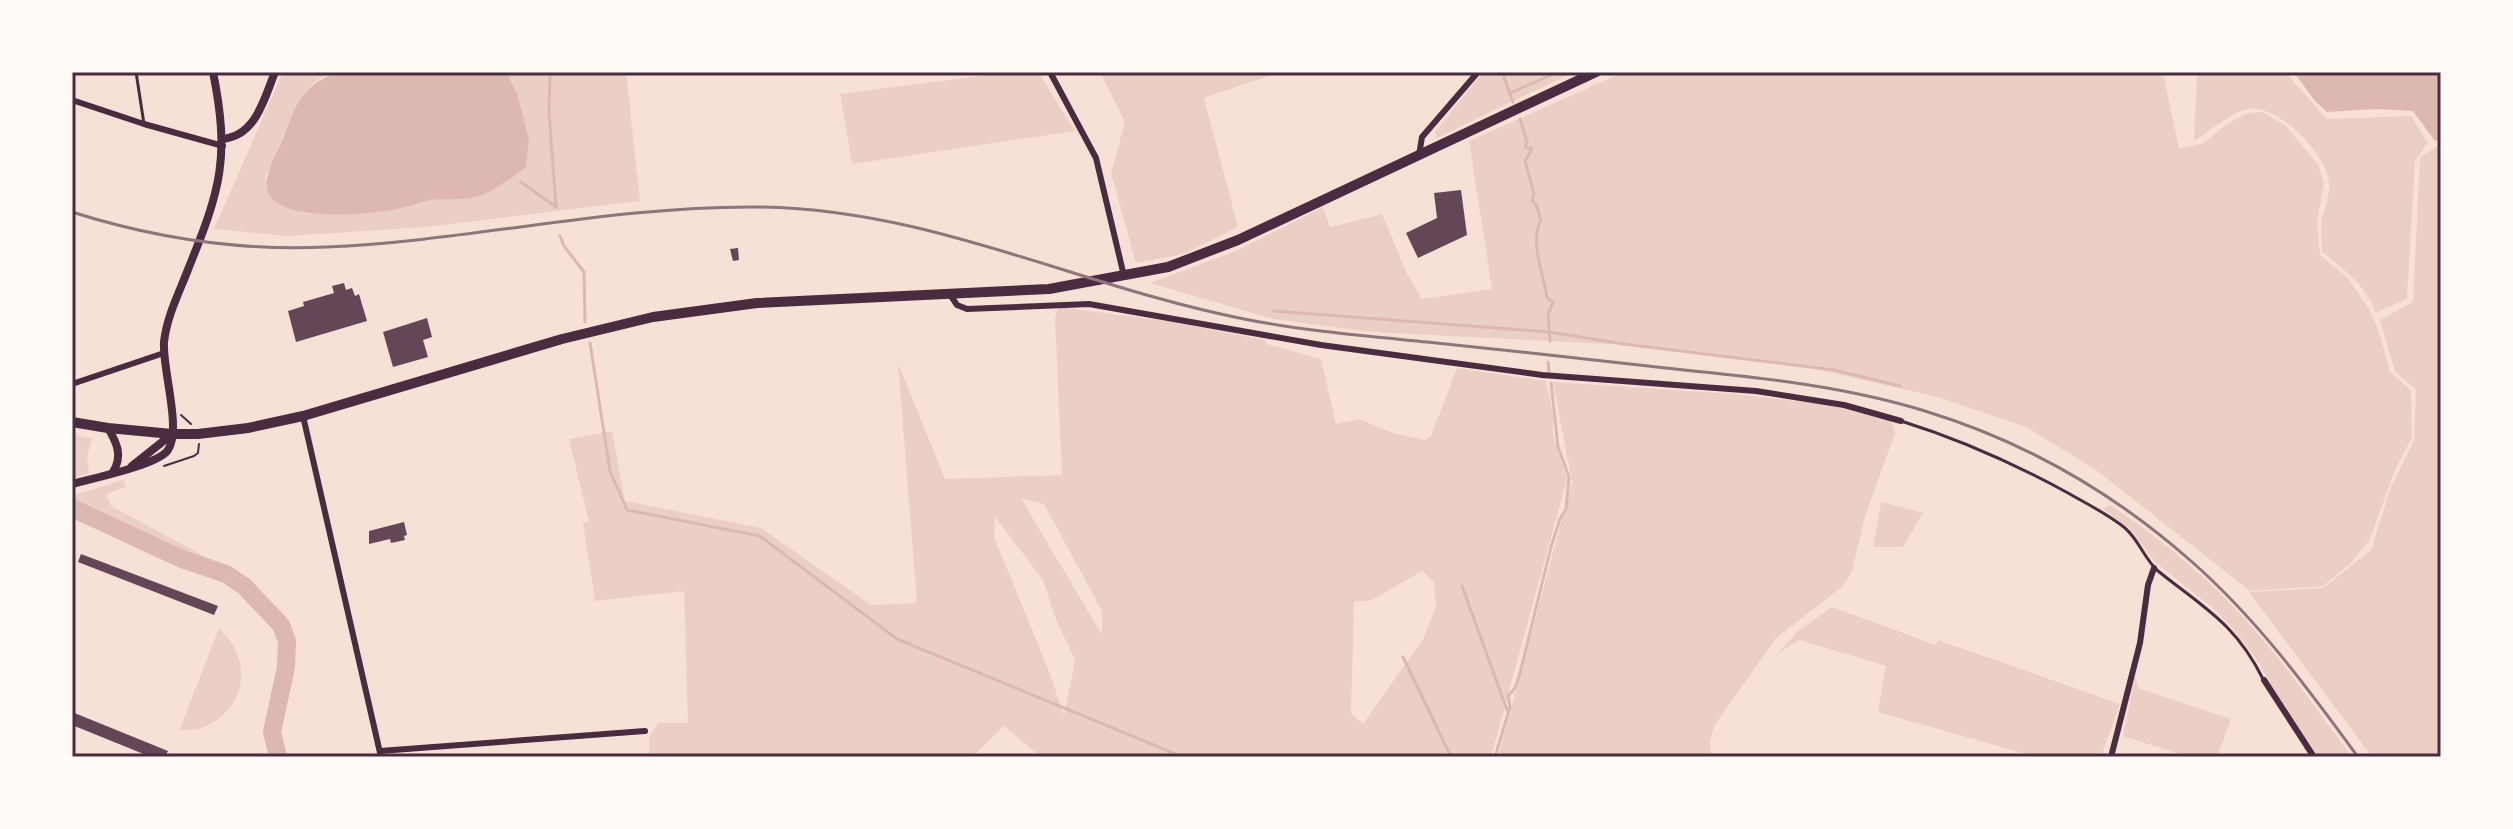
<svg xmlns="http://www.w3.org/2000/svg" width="2513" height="829" font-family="'Archivo Narrow',sans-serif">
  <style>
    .green { fill: #ebcfc5; fill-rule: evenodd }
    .water { fill: #dcb8b0 }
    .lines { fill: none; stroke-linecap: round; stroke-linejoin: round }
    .stream { stroke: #dcb8b0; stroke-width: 3 }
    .river { stroke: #dcb8b0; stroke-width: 18 }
    .building { fill: #644757 }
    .path { stroke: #4a2c40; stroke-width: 2 }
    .service { stroke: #4a2c40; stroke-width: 3 }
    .minor { stroke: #4a2c40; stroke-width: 6 }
    .tertiary { stroke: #4a2c40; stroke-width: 8 }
    .primary { stroke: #4a2c40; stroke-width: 10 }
    .rail { stroke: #8f747c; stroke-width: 3 }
    .neatline { fill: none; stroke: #4a2c40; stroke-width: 3 }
  </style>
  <rect width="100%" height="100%" fill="#f7e1d7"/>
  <g class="green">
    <path d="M 283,72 L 339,72 C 333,74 325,75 320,78 C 293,94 281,149 265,178 L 281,206 L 307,214 L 356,213 L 408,207 L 425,200 L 477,197 L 517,93 L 506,72 L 626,72 L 640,201 L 426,227 L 287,236 L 214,229 Z"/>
    <path d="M 1011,72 L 1038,72 L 1075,131 L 852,164 L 840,94 Z"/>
    <path d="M 1100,72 L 1280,72 L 1204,98 L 1238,227 L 1184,254 L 1136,263 L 1111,173 L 1125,122 Z"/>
    <path d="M 1483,72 L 1574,72 L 1437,138 L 1435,132 Z"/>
    <path d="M 1624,72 L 2163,72 L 2179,149 L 2204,143 L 2227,124 L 2248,113 L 2262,112 L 2285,125 L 2318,164 L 2324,183 L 2317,222 L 2320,255 L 2347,277 L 2371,312 L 2381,338 L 2390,372 L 2411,390 L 2412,437 L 2395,470 L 2370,539 L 2352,562 L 2323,586 L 2250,591 L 2096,470 L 2026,427 L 1938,397 L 1797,365 L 1609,344 L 1371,332 L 1273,319 L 1150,283 L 1238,250 L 1323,207 L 1330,227 L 1382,214 L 1407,274 L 1422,299 L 1492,289 L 1469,141 Z"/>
    <path d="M 2197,72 L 2285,72 L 2327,119 L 2411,116 L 2428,143 L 2415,161 L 2407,299 L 2375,313 C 2369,287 2342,268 2322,252 C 2322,243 2321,235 2321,227 C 2322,212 2330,199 2329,184 C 2329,156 2277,103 2248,109 C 2230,113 2210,131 2194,141 Z"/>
    <path d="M 2441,144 L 2441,757 L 2372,757 L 2249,592 L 2323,588 L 2371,550 L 2391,487 L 2414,440 L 2416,390 L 2395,371 L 2380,320 L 2413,302 L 2420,157 Z"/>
    <path d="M 1058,307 L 1167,321 L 1265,340 L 1267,344 L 1321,359 L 1336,424 L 1359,419 L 1393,433 L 1424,440 L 1431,436 L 1457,368 L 1546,381 L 1553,414 L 1553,436 L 1567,479 L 1491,757 L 1041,757 L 1004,726 L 972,757 L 649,757 L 649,738 L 658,723 L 688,723 L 684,591 L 595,601 L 583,522 L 589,522 L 569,439 L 612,431 L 625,501 L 761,528 L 871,605 L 917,603 L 898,363 L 945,479 L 1062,475 L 1055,318 ZM 1021,498 L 1044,504 L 1102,611 L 1102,635 ZM 995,517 L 1043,580 L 1055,617 L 1075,660 L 1064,716 L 1050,674 L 994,537 ZM 1422,571 L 1434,582 L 1436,607 L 1423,639 L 1363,724 L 1351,713 L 1354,601 L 1370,601 Z"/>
    <path d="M 1553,382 L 1734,394 L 1829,405 L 1892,421 L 1895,433 L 1865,516 L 1852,571 L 1843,586 L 1776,638 L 1714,726 L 1710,742 L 1711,757 L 1498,757 L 1572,482 Z"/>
    <path d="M 72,434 L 92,439 L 87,456 L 89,473 L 72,478 Z"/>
    <path d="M 123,480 L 126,487 L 106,494 L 111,506 L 211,560 L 245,582 L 279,617 L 278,627 L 225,580 L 72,509 L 72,496 Z"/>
    <path d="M 1881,502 L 1923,513 L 1903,547 L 1873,547 Z"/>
    <path d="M 2110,505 C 2164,541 2216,584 2258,634 C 2292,673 2321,716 2352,757 L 2319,757 L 2274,692 L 2260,664 L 2233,629 L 2214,609 L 2155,562 L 2130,529 L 2103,509 Z"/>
    <path d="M 1832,607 L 1936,645 L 1938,640 L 2120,704 L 2101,757 L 2037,757 L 1878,712 L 1886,666 L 1800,640 L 1778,653 L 1797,632 Z"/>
    <path d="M 219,628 C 251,658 249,702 210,724 C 201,729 190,732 180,729 Z"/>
    <path d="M 2135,676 L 2138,688 L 2231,719 L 2217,757 L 2189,757 L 2123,736 Z"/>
  </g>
  <g class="water">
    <path d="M 339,72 L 506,72 L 517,93 L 529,140 L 526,167 C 512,178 496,190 479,196 C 464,201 445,198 430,200 C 421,201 414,206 406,207 C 376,214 290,224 270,196 C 259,179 279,151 285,133 C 297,101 305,83 339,72 Z"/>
    <path d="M 2294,72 L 2441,72 L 2441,137 L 2435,141 L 2413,111 L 2376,109 L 2327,112 L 2314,100 Z"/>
  </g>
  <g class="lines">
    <g class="stream">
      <path d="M 550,72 L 549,111 L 556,207"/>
      <path d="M 1502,72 L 1513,102"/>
      <path d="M 1510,93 L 1558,72"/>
      <path d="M 1520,119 L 1527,142 L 1525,147 L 1532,149 L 1525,161 L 1534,194 L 1532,201 L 1536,204 L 1541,220 C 1529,242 1544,274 1547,298 L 1553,302 L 1548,315 L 1550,341"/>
      <path d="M 521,182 L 556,207"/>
      <path d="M 560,236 L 564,246 L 584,272 L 585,322"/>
      <path d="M 1274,311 L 1549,332 L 1624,344 L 1834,370 L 1900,386"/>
      <path d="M 590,343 L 610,471 L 627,510 L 760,536 L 897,639 L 1183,757"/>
      <path d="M 1548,362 L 1549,371"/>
      <path d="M 1462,586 L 1507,710"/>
      <path d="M 1403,657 L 1451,757"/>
      <path d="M 1221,757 L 1224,757"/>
      <path d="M 1495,757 L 1510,707 L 1508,696 L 1515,688 L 1520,673 L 1551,547 L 1560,519 L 1566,509 L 1569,477 L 1558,447 L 1551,383"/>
    </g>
    <path class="river" d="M 72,508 L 182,559 L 226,574 L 244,586 L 281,625 L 287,641 L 286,667 L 272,732 L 278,757"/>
  </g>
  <g class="building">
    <path d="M 1461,190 L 1467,235 L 1418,258 L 1406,233 L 1437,218 L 1434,193 Z"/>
    <path d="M 738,248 L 739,260 L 733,261 L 730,249 Z"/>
    <path d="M 344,283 L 346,290 L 352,288 L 355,296 L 359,294 L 367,321 L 296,342 L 288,311 L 304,306 L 303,302 L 334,293 L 332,286 Z"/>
    <path d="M 427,318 L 432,337 L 423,340 L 428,357 L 393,367 L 383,332 Z"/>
    <path d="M 404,522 L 407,535 L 404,536 L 405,540 L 391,543 L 390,539 L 369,544 L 369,531 Z"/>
    <path d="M 81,554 L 218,606 L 214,615 L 78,562 Z"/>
    <path d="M 72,712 L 168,751 L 165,757 L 151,757 L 72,725 Z"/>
  </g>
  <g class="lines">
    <g class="path">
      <path d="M 181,415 L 191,424"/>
      <path d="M 164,466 L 194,456 L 198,453 L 199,444"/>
    </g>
    <g class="service">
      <path d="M 136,72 L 144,124"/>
      <path d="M 1901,421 C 1959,439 2015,464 2068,493 C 2087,504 2108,514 2125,528 C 2139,540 2145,560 2158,571 C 2204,608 2235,623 2263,679"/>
    </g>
    <g class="minor">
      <path d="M 1050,72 L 1096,158 L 1124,276"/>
      <path d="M 72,100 L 144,124 L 223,146"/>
      <path d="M 1419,155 L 1422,137 L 1478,72"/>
      <path d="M 949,293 L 957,305 L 967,309 L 1089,304 L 1321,345 L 1542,375 L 1756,391 L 1844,405 L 1901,421"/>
      <path d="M 72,384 L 164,353"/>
      <path d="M 303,416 L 381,757"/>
      <path d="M 2264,680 L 2314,757"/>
      <path d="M 380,751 L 645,731"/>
      <path d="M 2111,757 L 2140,643 L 2148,585 L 2154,568"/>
    </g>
    <g class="tertiary">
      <path d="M 222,139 C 256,136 264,99 275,72"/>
      <path d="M 108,428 C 117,443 123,456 113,472"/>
      <path d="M 132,466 L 171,435"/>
      <path d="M 72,484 C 93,478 158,465 168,450 C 182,429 162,368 164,342 C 167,315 180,291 189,267 C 221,188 230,157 213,72"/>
    </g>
    <path class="primary" d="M 72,422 L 108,428 L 172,434 L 198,434 L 248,428 L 303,416 L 562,339 L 653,317 L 757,303 L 1049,289 L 1168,267 L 1238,240 L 1596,72"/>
    <path class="rail" d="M 72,212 C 154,238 241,251 326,247 C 469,241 611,206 755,207 C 930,208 1077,286 1244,319 C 1304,331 1366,336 1427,342 C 1513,351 1598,360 1684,370 C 1765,378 1847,387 1925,411 C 2023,441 2114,493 2191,561 C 2256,618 2307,687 2358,757"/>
  </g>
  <rect width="2513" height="829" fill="none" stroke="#fffaf5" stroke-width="148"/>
  <rect x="74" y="74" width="2365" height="681" class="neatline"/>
</svg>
